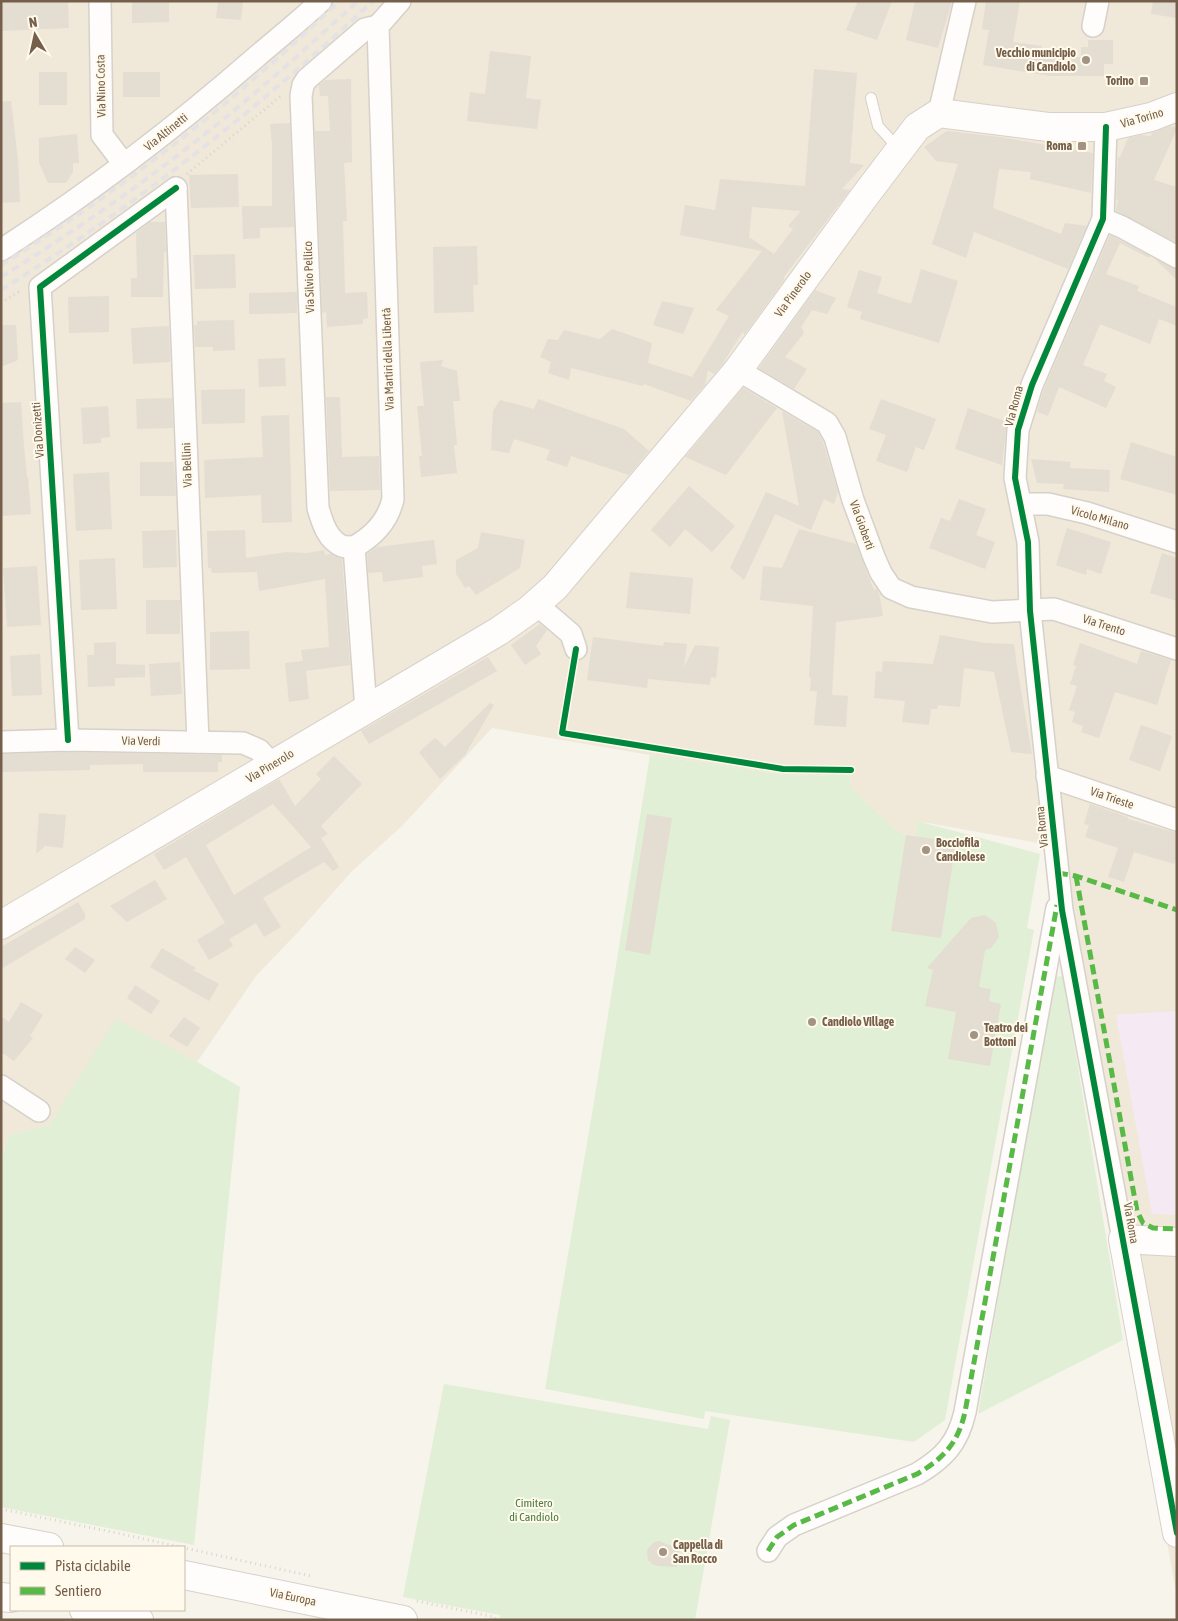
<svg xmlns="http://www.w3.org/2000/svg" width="1178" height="1621" font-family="'Asap Condensed',sans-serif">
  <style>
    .residential { fill: #f0e8d8 }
    .education { fill: #f5eaf3 }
    .green { fill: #e0efd5 }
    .building { fill: #e4ddd2; fill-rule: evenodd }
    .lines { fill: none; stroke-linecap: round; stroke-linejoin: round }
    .lane-casing { stroke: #d6d1c9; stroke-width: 12 }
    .street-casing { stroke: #d6d1c9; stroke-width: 24 }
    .secondary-casing { stroke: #d7d1c9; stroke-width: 30 }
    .path { stroke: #dad4ce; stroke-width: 3; stroke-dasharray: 1 4; stroke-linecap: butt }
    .lane { stroke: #fefdfc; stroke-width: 10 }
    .street { stroke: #fefdfc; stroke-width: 21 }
    .secondary { stroke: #fefdfc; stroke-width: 28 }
    .rail { stroke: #e5e2e5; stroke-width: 4; stroke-dasharray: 8 5; stroke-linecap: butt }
    .quiet { stroke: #58b947; stroke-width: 5; stroke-dasharray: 10 5; stroke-linecap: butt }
    .cycleway-casing { stroke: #fffaec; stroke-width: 9 }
    .cycleway { stroke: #00873e; stroke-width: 6 }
    .poi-dot { fill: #a39382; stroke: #fffaec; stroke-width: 2 }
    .labels { text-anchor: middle; stroke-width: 4; stroke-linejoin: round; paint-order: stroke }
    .poi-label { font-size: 12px; font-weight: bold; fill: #765f4a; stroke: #fffaec; text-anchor: start }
    .street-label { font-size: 12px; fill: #765f4a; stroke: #fffaec }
    .park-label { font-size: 12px; fill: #4c7c42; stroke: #fffaec }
  </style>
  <rect width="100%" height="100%" fill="#f7f4eb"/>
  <path class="residential" d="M 1,1 L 1177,1 L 1177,1596 L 1112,1248 L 1044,844 L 917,821 L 915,836 L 906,835 L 896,830 L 851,788 L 850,774 L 813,776 L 784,775 L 650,755 L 492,728 L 402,826 L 352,871 L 299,931 L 256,976 L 197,1062 L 116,1020 L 49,1125 L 9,1135 L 1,1161 Z"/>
  <path class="education" d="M 1177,1011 L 1177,1215 L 1152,1214 L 1116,1015 Z"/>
  <g class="green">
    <path d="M 650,755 L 784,775 L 813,776 L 850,774 L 851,788 L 896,830 L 906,835 L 915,836 L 917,821 L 1040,854 L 1027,928 L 1034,930 L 945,1420 L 914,1442 L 705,1411 L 704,1419 L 545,1389 L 592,1114 Z"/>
    <path d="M 1063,976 L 1123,1340 L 978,1414 L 1054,977 Z"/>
    <path d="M 116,1019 L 197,1062 L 240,1087 L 194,1545 L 1,1507 L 1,1161 L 9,1135 L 49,1125 Z"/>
    <path d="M 444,1384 L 708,1429 L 711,1416 L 730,1420 L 695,1620 L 499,1620 L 500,1615 L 403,1597 Z"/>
  </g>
  <g class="building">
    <path d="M 1,1 L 68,1 L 69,28 L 1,31 Z"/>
    <path d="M 132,1 L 169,1 L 169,22 L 132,23 Z"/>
    <path d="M 218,1 L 243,1 L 241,20 L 216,18 Z"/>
    <path d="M 858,1 L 892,1 L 877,40 L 846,30 Z"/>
    <path d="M 915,1 L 952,1 L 938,48 L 906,40 Z"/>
    <path d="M 986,1 L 1020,1 L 1013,42 L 1042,46 L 1041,56 L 1081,57 L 1081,47 L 1088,47 L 1088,40 L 1113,40 L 1113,64 L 1104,64 L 1104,76 L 1050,76 L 983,65 L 989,30 L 982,29 Z"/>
    <path d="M 1153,1 L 1177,1 L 1177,18 L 1151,14 Z"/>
    <path d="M 490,51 L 531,56 L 526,98 L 541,100 L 537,129 L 467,121 L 470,92 L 485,94 Z"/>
    <path d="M 814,69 L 857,73 L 850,163 L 864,165 L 842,189 L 850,190 L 783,278 L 785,279 L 744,335 L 743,331 L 722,365 L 714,374 L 708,370 L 705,385 L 691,401 L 644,384 L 643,386 L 571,368 L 569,380 L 548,373 L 551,362 L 540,357 L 548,339 L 558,340 L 564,330 L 600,339 L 612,329 L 652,343 L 648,363 L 692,377 L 729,316 L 716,310 L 762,251 L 680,235 L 685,205 L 715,210 L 720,179 L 805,186 ZM 752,207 L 801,211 L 788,226 L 793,229 L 774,254 L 749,237 Z"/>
    <rect x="39" y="72" width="28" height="33"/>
    <rect x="123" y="72" width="37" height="25"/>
    <path d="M 351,79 L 352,162 L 344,163 L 347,221 L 343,221 L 345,293 L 367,292 L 368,318 L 363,319 L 363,324 L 327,327 L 326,312 L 322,313 L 315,131 L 330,131 L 328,96 L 320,96 L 319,85 L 325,80 Z"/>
    <path d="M 11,101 L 18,160 L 20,202 L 1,203 L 1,102 Z"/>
    <path d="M 290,123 L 294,227 L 260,228 L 260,238 L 243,239 L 242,206 L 272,206 L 272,144 L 270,124 Z"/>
    <path d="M 1170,126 L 1177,128 L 1177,129 L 1154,180 L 1177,187 L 1177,243 L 1116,211 L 1118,200 L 1116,199 L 1118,157 L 1120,157 L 1128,138 L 1140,135 L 1151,136 L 1152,133 Z"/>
    <path d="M 947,131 L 1000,137 L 1093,153 L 1091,193 L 1030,179 L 1031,172 L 999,169 L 993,208 L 1061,234 L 1065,223 L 1087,226 L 1068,269 L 974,232 L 966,258 L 932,244 L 958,164 L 936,161 L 924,147 Z"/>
    <path d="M 77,134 L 79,163 L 73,163 L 73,172 L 66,183 L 48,183 L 39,162 L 39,138 Z"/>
    <path d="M 238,174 L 239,207 L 191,208 L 189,175 Z"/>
    <path d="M 150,222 L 165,222 L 166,252 L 164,252 L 163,297 L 131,297 L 131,278 L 137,278 L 136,233 Z"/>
    <path d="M 1110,235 L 1150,256 L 1149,258 L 1120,243 L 1106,274 L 1139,286 L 1137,291 L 1177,307 L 1177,326 L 1159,319 L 1150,344 L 1100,324 L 1083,365 L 1107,374 L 1104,381 L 1116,387 L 1106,408 L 1059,387 L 1048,416 L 1037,412 L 1044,389 Z"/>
    <path d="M 477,246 L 478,285 L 473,285 L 474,312 L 434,313 L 433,247 Z"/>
    <path d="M 235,254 L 236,288 L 195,289 L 193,255 Z"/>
    <path d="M 1155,259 L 1177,269 L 1177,280 L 1160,264 Z"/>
    <path d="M 921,269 L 958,281 L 939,343 L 860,319 L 862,312 L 847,307 L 859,270 L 882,277 L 877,293 L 911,304 Z"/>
    <path d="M 815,290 L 836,298 L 827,314 L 812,310 L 801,327 L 804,333 L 785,357 L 807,369 L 794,389 L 759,368 Z"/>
    <path d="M 297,292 L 297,313 L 249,314 L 249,293 Z"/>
    <path d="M 109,296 L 109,332 L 69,333 L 68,297 Z"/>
    <path d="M 662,301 L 694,308 L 683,334 L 653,325 Z"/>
    <path d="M 234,320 L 235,350 L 213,351 L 213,347 L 195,347 L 194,325 L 197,325 L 197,321 Z"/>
    <path d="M 1,325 L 16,325 L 18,360 L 1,367 Z"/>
    <path d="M 169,326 L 170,362 L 133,364 L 131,328 Z"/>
    <path d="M 285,358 L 286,386 L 259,387 L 258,359 Z"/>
    <path d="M 443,360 L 441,366 L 457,371 L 460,401 L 453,401 L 457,445 L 454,445 L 457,473 L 421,477 L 419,456 L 422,456 L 417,406 L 424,406 L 420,362 Z"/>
    <path d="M 743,388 L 777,408 L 726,475 L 685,457 Z"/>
    <path d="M 245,389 L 245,423 L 202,424 L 201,390 Z"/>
    <path d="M 326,397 L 340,397 L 342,457 L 379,456 L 380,490 L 330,491 Z"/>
    <path d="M 172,398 L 173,428 L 137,429 L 136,399 Z"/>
    <path d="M 538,399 L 624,429 L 649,451 L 629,475 L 571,456 L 567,467 L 546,460 L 550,450 L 514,439 L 509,453 L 491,450 L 493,411 L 500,400 L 534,409 Z"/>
    <path d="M 881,399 L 936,419 L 924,450 L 916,447 L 907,472 L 876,461 L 886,435 L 869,429 Z"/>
    <path d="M 21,402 L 24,446 L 27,477 L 28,477 L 31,514 L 1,516 L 1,403 Z"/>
    <path d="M 108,406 L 110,437 L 101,438 L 101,443 L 83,444 L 81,408 Z"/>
    <path d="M 968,408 L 1007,422 L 1002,465 L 955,449 Z"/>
    <path d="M 782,411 L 818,432 L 823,442 L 838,492 L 834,504 L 824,499 L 811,530 L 775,514 L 744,580 L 730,568 L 766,492 L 799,506 Z"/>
    <path d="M 289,415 L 292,522 L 262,523 L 261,495 L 205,498 L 204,460 L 263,457 L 261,416 Z"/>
    <path d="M 1131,442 L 1177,457 L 1177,495 L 1120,479 Z"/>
    <path d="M 1031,459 L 1071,462 L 1070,468 L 1110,470 L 1109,492 L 1063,489 L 1064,484 L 1037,483 Z"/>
    <path d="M 140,462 L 174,462 L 176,496 L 140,496 Z"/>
    <path d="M 109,472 L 112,529 L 76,531 L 73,474 Z"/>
    <path d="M 689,486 L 735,526 L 712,552 L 685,529 L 670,547 L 651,530 Z"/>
    <path d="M 959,499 L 986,509 L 976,535 L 995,542 L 985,569 L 929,548 L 941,518 L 950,521 Z"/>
    <path d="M 1067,528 L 1111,542 L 1101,574 L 1087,569 L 1086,575 L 1056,565 Z"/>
    <path d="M 799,529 L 856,544 L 874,590 L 877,589 L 879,593 L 883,616 L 836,622 L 832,695 L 848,696 L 846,727 L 814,725 L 817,691 L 810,691 L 811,678 L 809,677 L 813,606 L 760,600 L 763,566 L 782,568 Z"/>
    <path d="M 176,530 L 177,567 L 143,568 L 142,531 Z"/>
    <path d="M 245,530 L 246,558 L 287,552 L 307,553 L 324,550 L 325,555 L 331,554 L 342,559 L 350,665 L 306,671 L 309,699 L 289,702 L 285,663 L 303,661 L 301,650 L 329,647 L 325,579 L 259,591 L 257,572 L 212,573 L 211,568 L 208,568 L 207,531 Z"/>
    <path d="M 481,532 L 525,540 L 520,568 L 476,595 L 469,586 L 465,588 L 456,574 L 456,560 L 478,548 Z"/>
    <path d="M 434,540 L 437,564 L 422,566 L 423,577 L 383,582 L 382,572 L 368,573 L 367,554 L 377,547 Z"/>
    <path d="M 1162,553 L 1177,558 L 1177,601 L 1150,593 Z"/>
    <path d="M 115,558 L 117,609 L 81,610 L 79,560 Z"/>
    <path d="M 37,566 L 41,625 L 7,627 L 3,568 Z"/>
    <path d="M 630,572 L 693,578 L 690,614 L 626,608 Z"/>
    <rect x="146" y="600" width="34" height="34"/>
    <path d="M 540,624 L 547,630 L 536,646 L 541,654 L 525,665 L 511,645 Z"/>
    <path d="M 249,631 L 250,669 L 210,670 L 210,632 Z"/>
    <path d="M 940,635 L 985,643 L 1014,644 L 1017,667 L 1032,754 L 1011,752 L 994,672 L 964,668 L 960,707 L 938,705 L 937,709 L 931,709 L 929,725 L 902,722 L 905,701 L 874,698 L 876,671 L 882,672 L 883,661 L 933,664 Z"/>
    <path d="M 593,637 L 663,646 L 664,642 L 687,644 L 684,667 L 695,645 L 719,647 L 716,678 L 711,677 L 710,685 L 648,679 L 647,688 L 587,680 Z"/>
    <path d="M 116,642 L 116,664 L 145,665 L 145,677 L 115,678 L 115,686 L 88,687 L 87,655 L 94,655 L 94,643 Z"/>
    <path d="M 1080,643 L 1137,664 L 1141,651 L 1171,660 L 1157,705 L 1115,692 L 1099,738 L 1081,732 L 1083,726 L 1072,722 L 1075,712 L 1069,710 L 1077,686 L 1070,684 L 1076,666 L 1073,665 Z"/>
    <path d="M 40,654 L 42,695 L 12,696 L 10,656 Z"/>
    <path d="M 488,657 L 497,671 L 369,744 L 361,731 Z"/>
    <path d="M 180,662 L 182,694 L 151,696 L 149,664 Z"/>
    <path d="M 490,703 L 494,705 L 465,755 L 440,779 L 419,752 L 435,738 L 445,747 Z"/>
    <path d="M 1141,725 L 1172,736 L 1160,771 L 1129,760 Z"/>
    <path d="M 68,752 L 222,755 L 222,762 L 218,762 L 218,772 L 143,772 L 143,764 L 90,765 L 90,770 L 1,772 L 1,754 Z"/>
    <path d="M 334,756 L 362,784 L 321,826 L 328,834 L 321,838 L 339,867 L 333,871 L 324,862 L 263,898 L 281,927 L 264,937 L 256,923 L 229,939 L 233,946 L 209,960 L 197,940 L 225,923 L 186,857 L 164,870 L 154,854 L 279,779 L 295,806 L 321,779 L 316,774 ZM 273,804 L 311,847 L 234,895 L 206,845 Z"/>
    <path d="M 1090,804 L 1128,817 L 1128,819 L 1177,833 L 1177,856 L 1174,864 L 1134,852 L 1124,882 L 1108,877 L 1118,848 L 1085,837 L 1089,825 L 1084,824 Z"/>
    <path d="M 39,813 L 66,815 L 63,848 L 45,846 L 36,854 Z"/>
    <path d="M 647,814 L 672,818 L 650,955 L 625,950 Z"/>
    <path d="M 906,835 L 956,842 L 941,938 L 891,931 Z"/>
    <path d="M 155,880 L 167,899 L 127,922 L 110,906 Z"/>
    <path d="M 78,902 L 85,914 L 85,919 L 1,969 L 1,947 Z"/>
    <path d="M 985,915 L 996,923 L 999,937 L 991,948 L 985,950 L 979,987 L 991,989 L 989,1001 L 1001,1004 L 990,1066 L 948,1059 L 956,1012 L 925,1006 L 933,970 L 927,968 L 971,918 Z"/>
    <path d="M 75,947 L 95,960 L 85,973 L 65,959 Z"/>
    <path d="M 162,948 L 196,968 L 193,970 L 219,984 L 209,1001 L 150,967 Z"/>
    <path d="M 135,985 L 160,1001 L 151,1014 L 127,998 Z"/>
    <path d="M 21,1002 L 43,1015 L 30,1036 L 33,1038 L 14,1061 L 1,1052 L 1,1016 L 9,1022 Z"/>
    <path d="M 184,1017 L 200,1028 L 187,1047 L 169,1036 Z"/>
    <path d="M 660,1541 L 668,1545 L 680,1546 L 677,1567 L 658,1566 L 652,1564 L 648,1560 L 647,1550 L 654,1542 Z"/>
  </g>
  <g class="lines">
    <g class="lane-casing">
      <path id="lane" d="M 871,98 L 878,126 L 899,149"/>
    </g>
    <g class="street-casing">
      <g id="street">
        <path d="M 100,1 L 102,135 L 124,164"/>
        <path d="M 1093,26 L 1098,1"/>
        <path d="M 939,113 L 965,1"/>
        <path d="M 1106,127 L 1103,219 L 1032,385 L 1018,430 L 1015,478 L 1028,542 L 1030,611 L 1062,910 L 1123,1239"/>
        <path d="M 176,188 L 198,742"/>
        <path d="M 1103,219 L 1122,227 L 1177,257"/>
        <path d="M 1,250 C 91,192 175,128 255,58 C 277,39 300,21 321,1"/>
        <path d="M 738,370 L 827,423 L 835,437 L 853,500 L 874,557 L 881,573 L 891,588 L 911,597 L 992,612 L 1054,609 L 1177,649"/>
        <path d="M 1021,504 L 1048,504 L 1087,513 L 1177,542"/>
        <path d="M 354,547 C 351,547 345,547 342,546 C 327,540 322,521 318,508 L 301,96 L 303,85 L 307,79 L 365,29 L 378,26"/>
        <path d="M 354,547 C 374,536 388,521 393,499 L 378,26 L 400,1"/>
        <path d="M 354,547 L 366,710"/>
        <path d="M 536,604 L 571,634 L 576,649"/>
        <path d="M 68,740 L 40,287 L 176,188"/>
        <path d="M 1,742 L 68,740 L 243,743 L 259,750 L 273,765"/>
        <path d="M 1047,776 L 1177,820"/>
        <path d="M 1,1086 L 39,1111"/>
        <path d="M 768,1551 L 777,1537 L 794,1525 L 917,1474 C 944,1458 958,1443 965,1412 L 1057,908"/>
      </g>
    </g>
    <g class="secondary-casing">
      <g id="secondary">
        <path d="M 1,925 L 499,631 L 529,610 L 555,587 L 738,370 L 864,197 L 917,127 L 939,113 L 1048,127 L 1106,127 L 1151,117 L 1177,107"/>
        <path d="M 1177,1242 L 1123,1239 L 1177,1533"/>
        <path d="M 1,1538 L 49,1547"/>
        <path d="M 184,1575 L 403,1620"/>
        <path d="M 1,1597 L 11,1598"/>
        <path d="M 84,1610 L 139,1620"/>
      </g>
    </g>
    <g class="path">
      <path d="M 187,174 L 282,95"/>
      <path d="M 1,303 L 22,290"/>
      <path d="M 1,1509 L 131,1536 L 311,1576"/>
      <path d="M 417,1601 L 495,1617 L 495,1620"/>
    </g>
    <use href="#lane" class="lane"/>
    <use href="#street" class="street"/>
    <use href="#secondary" class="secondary"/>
    <g class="rail">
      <path d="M 1,265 C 122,190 237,100 339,1"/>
      <path d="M 1,277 C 75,231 147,181 215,126 C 264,87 311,44 358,1"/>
      <path d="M 1,290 C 135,206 258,109 373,1"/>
    </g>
    <g class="quiet">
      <path d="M 1058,873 L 1076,876 L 1177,910"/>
      <path d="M 1076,876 L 1137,1211 L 1143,1223 L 1153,1228 L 1177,1229"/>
      <path d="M 768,1551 L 777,1537 L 794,1525 L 917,1474 C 944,1458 958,1443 965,1412 L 1057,905"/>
    </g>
    <g class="cycleway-casing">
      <g id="cycleway">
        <path d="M 1106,127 L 1103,219 L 1032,385 L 1018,430 L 1015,478 L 1028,542 L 1030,611 L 1062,910 L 1177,1533"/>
        <path d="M 576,649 L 562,733 L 783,769 L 851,770"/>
        <path d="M 68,740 L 40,287 L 176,188"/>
      </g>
    </g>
    <use href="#cycleway" class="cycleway"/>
  </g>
  <g class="poi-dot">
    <circle cx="1086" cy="60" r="5"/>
    <rect x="1139" y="76" width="10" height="10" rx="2.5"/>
    <rect x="1077" y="141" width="10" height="10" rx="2.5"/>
    <circle cx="926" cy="850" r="5"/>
    <circle cx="812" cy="1022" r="5"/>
    <circle cx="974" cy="1035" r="5"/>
    <circle cx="663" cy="1552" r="5"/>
  </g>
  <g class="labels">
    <g class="poi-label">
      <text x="1076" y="57" text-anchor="end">Vecchio municipio<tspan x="1076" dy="14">di Candiolo</tspan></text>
      <text x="1134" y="85" text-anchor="end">Torino</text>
      <text x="1072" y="150" text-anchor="end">Roma</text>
      <text x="936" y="847">Bocciofila<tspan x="936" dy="14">Candiolese</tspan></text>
      <text x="822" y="1026">Candiolo Village</text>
      <text x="984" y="1032">Teatro dei<tspan x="984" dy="14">Bottoni</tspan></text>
      <text x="673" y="1549">Cappella di<tspan x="673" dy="14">San Rocco</tspan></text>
    </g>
    <g class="street-label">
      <text transform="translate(101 86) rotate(-91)" y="4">Via Nino Costa</text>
      <text transform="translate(1142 118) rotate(-16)" y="4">Via Torino</text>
      <text transform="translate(166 132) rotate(-39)" y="4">Via Altinetti</text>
      <text transform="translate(309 277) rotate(-92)" y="4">Via Silvio Pellico</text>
      <text transform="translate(793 294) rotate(-54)" y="4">Via Pinerolo</text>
      <text transform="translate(388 359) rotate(-92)" y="4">Via Martiri della Libertà</text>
      <text transform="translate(1014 406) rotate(-75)" y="4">Via Roma</text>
      <text transform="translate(38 430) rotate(-94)" y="4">Via Donizetti</text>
      <text transform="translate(187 465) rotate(-92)" y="4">Via Bellini</text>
      <text transform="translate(1100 518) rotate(16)" y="4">Vicolo Milano</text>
      <text transform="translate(862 525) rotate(70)" y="4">Via Gioberti</text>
      <text transform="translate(1104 625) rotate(18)" y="4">Via Trento</text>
      <text transform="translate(141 741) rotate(1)" y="4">Via Verdi</text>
      <text transform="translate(270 766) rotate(-31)" y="4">Via Pinerolo</text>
      <text transform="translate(1112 798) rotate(19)" y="4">Via Trieste</text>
      <text transform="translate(1042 827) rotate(-96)" y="4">Via Roma</text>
      <text transform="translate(1131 1223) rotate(80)" y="4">Via Roma</text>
      <text transform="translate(293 1597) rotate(12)" y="4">Via Europa</text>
    </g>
    <g class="park-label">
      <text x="534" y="1507">Cimitero<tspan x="534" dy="14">di Candiolo</tspan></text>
    </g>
  </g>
  <rect width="1178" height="1621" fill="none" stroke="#765f4a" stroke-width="5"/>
  <rect x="10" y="1546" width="175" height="65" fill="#fffaec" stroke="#c8bcab"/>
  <rect x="20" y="1562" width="25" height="8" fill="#00873e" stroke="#c8bcab"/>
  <text x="55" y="1571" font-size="15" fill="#765f4a">Pista ciclabile</text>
  <rect x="20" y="1587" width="25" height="8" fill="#58b947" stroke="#c8bcab"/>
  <text x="55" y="1596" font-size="15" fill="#765f4a">Sentiero</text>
  <g transform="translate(35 35) rotate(351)" stroke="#fffaec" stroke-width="4" paint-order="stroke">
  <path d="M0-4L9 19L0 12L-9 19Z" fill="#765f4a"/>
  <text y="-8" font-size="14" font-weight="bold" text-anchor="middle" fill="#765f4a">N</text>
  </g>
</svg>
